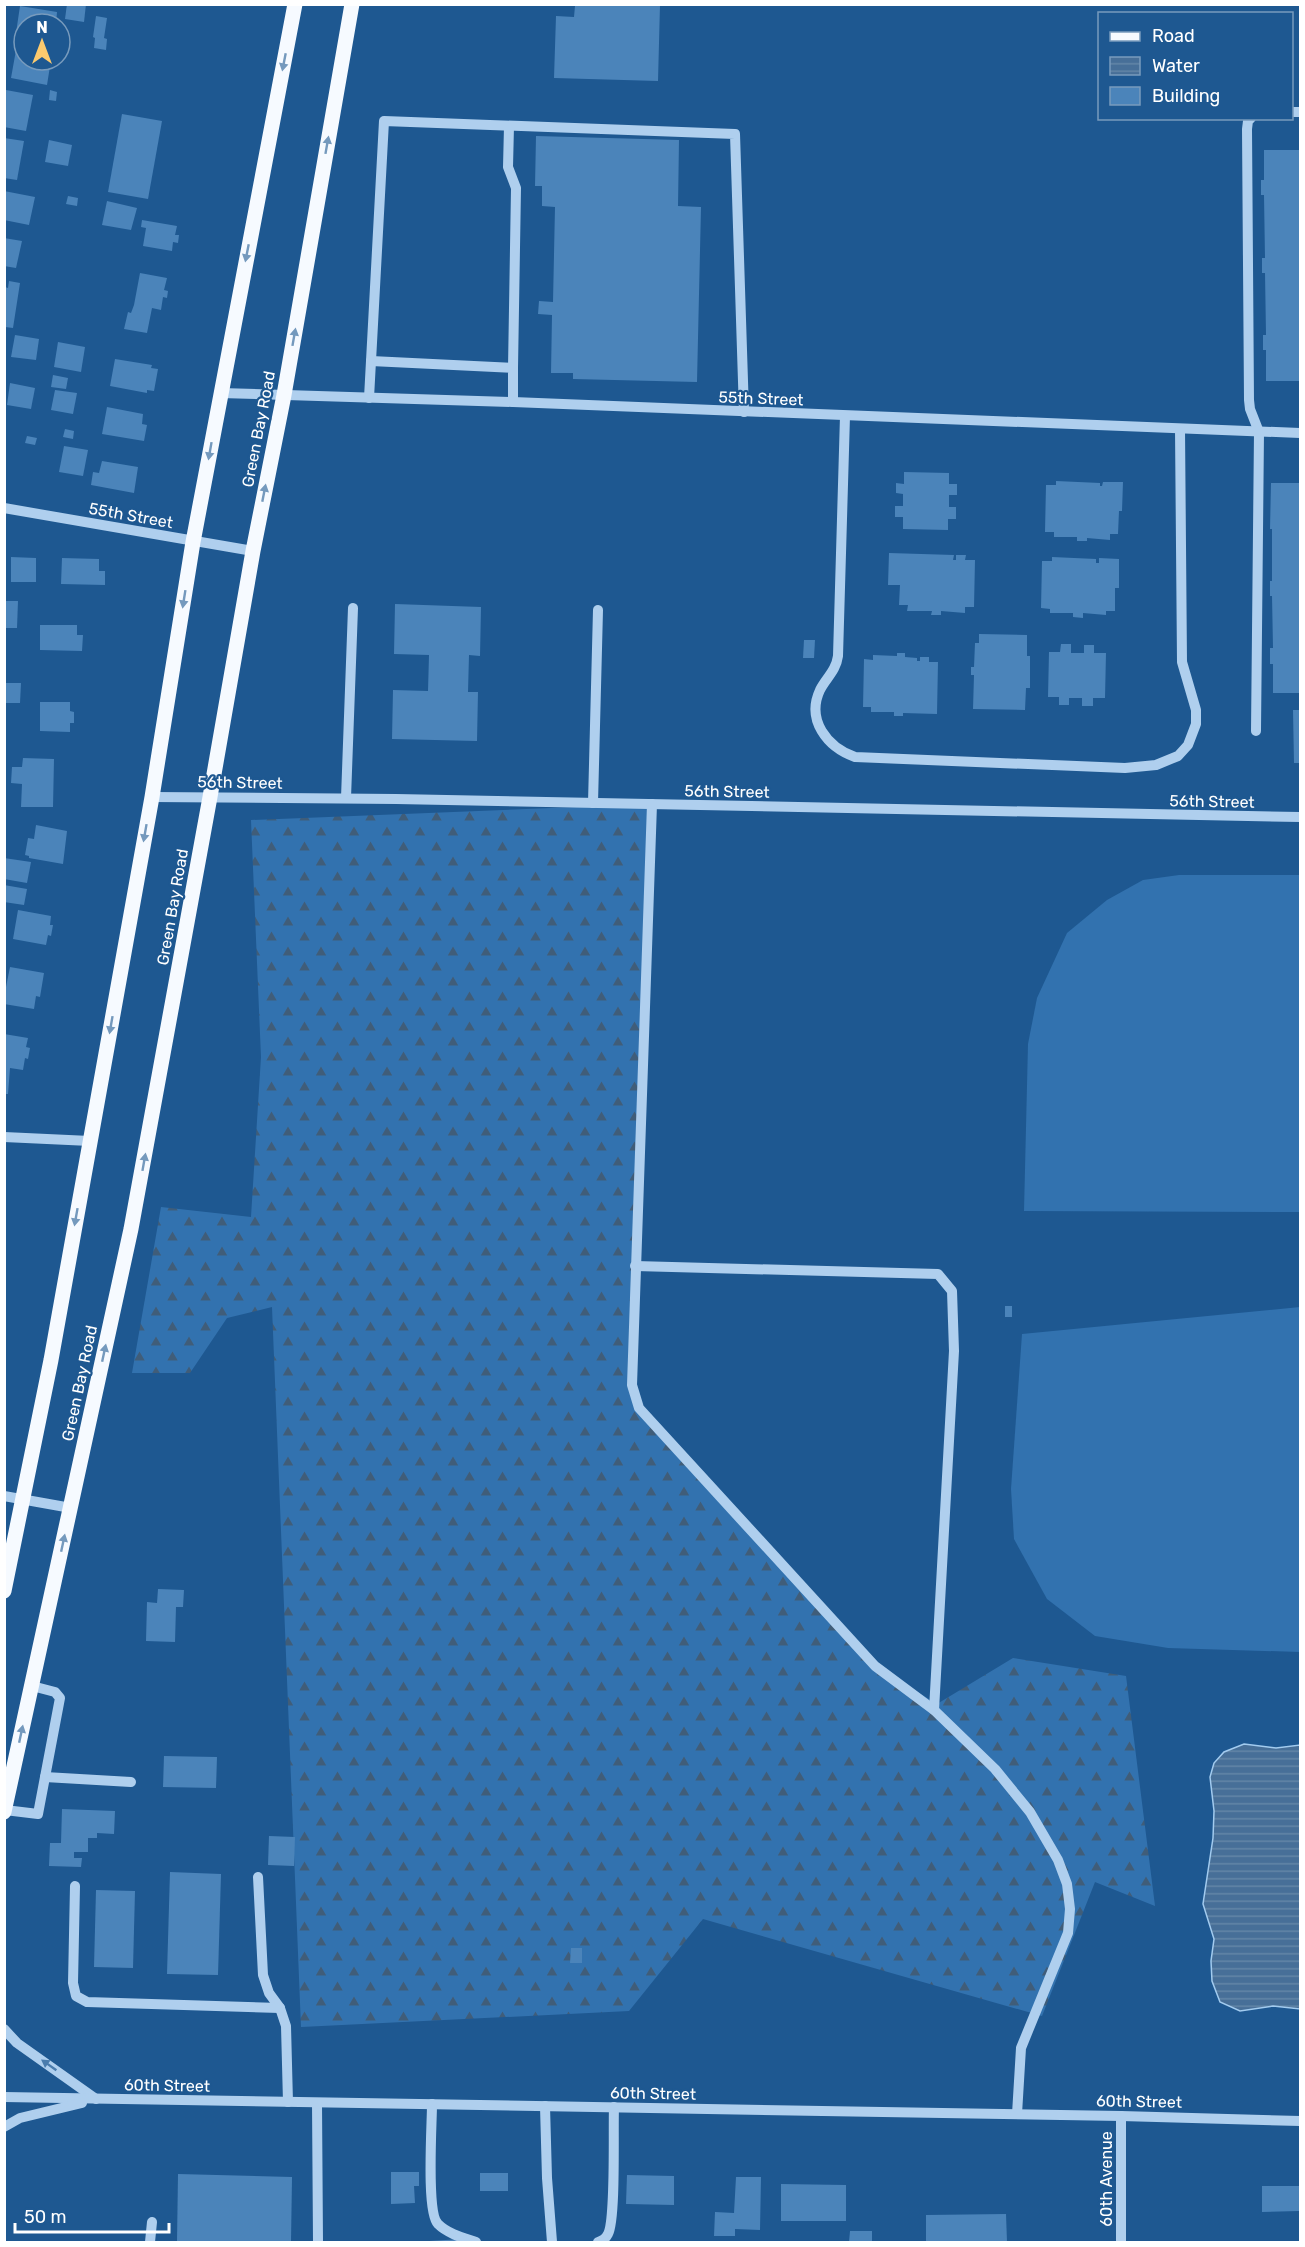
<svg xmlns="http://www.w3.org/2000/svg" width="1305" height="2247" font-family="Rubik,sans-serif">
  <style>
    .forest { fill: url(#forest-firs) }
    .pitch { fill: #3272af }
    .water { fill: url(#water-rules); stroke: #a2cbef; stroke-width: 1.5 }
    .building { fill: #4b84ba }
    .lines { fill: none; stroke-linecap: round; stroke-linejoin: round }
    .minor { stroke: #afcfee; stroke-width: 10 }
    .major { stroke: #f6faff; stroke-width: 15 }
    .oneway { fill: #7499bd }
    .oneway2 { fill: #4a7cad }
    .labels { text-anchor: middle; stroke-width: 4.5; stroke-linejoin: round; paint-order: stroke }
    .street-label { font-size: 16px; fill: #fff; stroke: #1e5891 }
  </style>
  <defs>
    <pattern id="forest-firs" width="22" height="20" patternUnits="userSpaceOnUse" patternTransform="scale(1.5)"><rect width="22" height="20" fill="#3272af"/><path d="M5 1l3.5 6h-7zM16 11l3.5 6h-7z" fill="#405d79"/></pattern>
    <pattern id="water-rules" width="6" height="5" patternUnits="userSpaceOnUse" patternTransform="scale(1.5)"><rect width="6" height="5" fill="#476f98"/><path d="M0 2.5h6" fill="none" stroke="#6385a7"/></pattern>
  </defs>
  <rect width="100%" height="100%" fill="#1e5891"/>
  <path class="forest" d="M 652,804 L 632,1385 L 639,1408 L 875,1666 L 937,1704 L 1013,1658 L 1126,1676 L 1155,1906 L 1095,1882 L 1042,2016 L 703,1919 L 629,2011 L 301,2027 L 272,1307 L 227,1318 L 190,1373 L 132,1373 L 161,1207 L 251,1217 L 261,1057 L 251,820 Z"/>
  <g class="pitch">
    <path d="M 1179,875 L 1300,875 L 1300,1212 L 1024,1211 L 1028,1044 L 1037,998 L 1067,933 L 1107,900 L 1143,880 Z"/>
    <path d="M 1300,1307 L 1300,1652 L 1168,1648 L 1095,1636 L 1047,1599 L 1014,1539 L 1011,1489 L 1022,1334 Z"/>
  </g>
  <path class="water" d="M 1244,1744 L 1276,1748 L 1300,1745 L 1300,2009 L 1273,2006 L 1240,2011 L 1220,2002 L 1212,1981 L 1211,1961 L 1214,1939 L 1203,1904 L 1213,1838 L 1214,1811 L 1210,1777 L 1214,1763 L 1224,1752 Z"/>
  <g class="building">
    <path d="M 67,4 L 86,4 L 84,22 L 65,19 Z"/>
    <path d="M 579,5 L 660,5 L 658,81 L 554,78 L 556,16 L 574,17 L 575,6 Z"/>
    <path d="M 20,6 L 57,12 L 56,24 L 24,24 L 24,34 L 16,33 Z"/>
    <path d="M 96,16 L 107,18 L 104,38 L 107,39 L 106,50 L 94,48 L 95,38 L 93,37 Z"/>
    <path d="M 16,50 L 24,51 L 24,60 L 51,60 L 47,85 L 11,78 Z"/>
    <path d="M 6,90 L 33,95 L 26,131 L 4,127 Z"/>
    <path d="M 50,90 L 57,92 L 56,101 L 49,100 Z"/>
    <path d="M 122,114 L 162,121 L 148,199 L 108,192 Z"/>
    <path d="M 536,136 L 679,140 L 678,206 L 701,207 L 697,382 L 573,379 L 573,373 L 551,373 L 552,315 L 538,314 L 539,301 L 553,302 L 555,207 L 542,206 L 542,186 L 535,186 Z"/>
    <path d="M 4,138 L 24,141 L 17,180 L 4,178 Z"/>
    <path d="M 49,140 L 72,145 L 68,166 L 45,162 Z"/>
    <path d="M 1264,150 L 1300,150 L 1300,381 L 1266,381 L 1266,350 L 1263,350 L 1263,335 L 1266,335 L 1265,273 L 1262,273 L 1262,258 L 1265,258 L 1264,195 L 1261,195 L 1261,180 L 1264,180 Z"/>
    <path d="M 4,191 L 35,197 L 29,225 L 4,220 Z"/>
    <path d="M 68,196 L 78,198 L 77,206 L 66,204 Z"/>
    <path d="M 107,201 L 137,208 L 131,230 L 102,225 Z"/>
    <path d="M 142,220 L 177,226 L 175,235 L 179,235 L 178,243 L 173,242 L 172,251 L 143,246 L 146,228 L 141,227 Z"/>
    <path d="M 4,238 L 22,241 L 16,268 L 4,266 Z"/>
    <path d="M 140,273 L 167,278 L 164,290 L 168,291 L 167,298 L 163,297 L 161,310 L 152,308 L 147,333 L 124,329 L 128,312 L 131,313 L 134,305 Z"/>
    <path d="M 9,281 L 20,283 L 13,328 L 5,327 L 5,287 L 8,288 Z"/>
    <path d="M 15,335 L 39,339 L 36,360 L 11,357 Z"/>
    <path d="M 58,342 L 85,347 L 81,372 L 54,367 Z"/>
    <path d="M 115,359 L 152,365 L 151,368 L 158,369 L 154,391 L 147,390 L 147,393 L 110,386 Z"/>
    <path d="M 53,375 L 68,378 L 66,389 L 51,387 Z"/>
    <path d="M 10,383 L 35,388 L 31,409 L 7,405 Z"/>
    <path d="M 55,390 L 77,393 L 73,414 L 51,410 Z"/>
    <path d="M 107,407 L 143,414 L 142,424 L 147,425 L 144,441 L 102,434 Z"/>
    <path d="M 65,429 L 74,431 L 73,439 L 63,437 Z"/>
    <path d="M 27,436 L 37,438 L 35,445 L 25,443 Z"/>
    <path d="M 64,446 L 88,450 L 83,476 L 59,472 Z"/>
    <path d="M 102,461 L 138,467 L 134,493 L 91,485 L 93,472 L 99,473 Z"/>
    <path d="M 904,472 L 949,473 L 949,484 L 957,484 L 957,495 L 949,495 L 949,507 L 956,507 L 956,519 L 948,519 L 948,530 L 903,529 L 903,517 L 895,517 L 895,506 L 903,506 L 903,494 L 896,493 L 896,483 L 904,484 Z"/>
    <path d="M 1056,481 L 1100,483 L 1100,486 L 1102,486 L 1103,482 L 1123,482 L 1122,511 L 1119,511 L 1118,534 L 1110,534 L 1110,540 L 1087,538 L 1087,541 L 1077,541 L 1077,537 L 1054,537 L 1054,532 L 1045,532 L 1046,485 L 1056,485 Z"/>
    <path d="M 1271,483 L 1300,483 L 1300,693 L 1273,693 L 1273,664 L 1270,664 L 1270,648 L 1273,648 L 1272,596 L 1270,596 L 1270,581 L 1272,581 L 1272,529 L 1270,529 Z"/>
    <path d="M 889,553 L 954,555 L 953,560 L 956,560 L 956,555 L 966,555 L 965,560 L 975,560 L 974,607 L 965,607 L 965,613 L 941,611 L 941,615 L 931,615 L 932,611 L 907,611 L 908,605 L 899,605 L 900,585 L 888,585 Z"/>
    <path d="M 11,557 L 36,558 L 36,582 L 11,582 Z"/>
    <path d="M 1052,557 L 1096,559 L 1096,563 L 1099,563 L 1099,558 L 1119,559 L 1119,588 L 1115,588 L 1115,611 L 1106,611 L 1106,615 L 1083,613 L 1083,618 L 1073,617 L 1073,613 L 1050,613 L 1050,609 L 1041,608 L 1042,561 L 1052,561 Z"/>
    <path d="M 62,558 L 99,559 L 99,571 L 105,571 L 105,585 L 61,584 Z"/>
    <path d="M 4,601 L 18,601 L 17,628 L 4,628 Z"/>
    <path d="M 395,604 L 481,607 L 480,656 L 469,655 L 468,692 L 478,692 L 477,741 L 392,739 L 393,690 L 428,691 L 429,655 L 394,654 Z"/>
    <path d="M 40,625 L 77,625 L 77,635 L 83,635 L 82,651 L 40,650 Z"/>
    <path d="M 979,634 L 1027,635 L 1027,656 L 1030,656 L 1030,688 L 1026,688 L 1025,710 L 973,709 L 974,675 L 971,675 L 971,667 L 974,667 L 975,643 L 979,643 Z"/>
    <path d="M 804,640 L 815,640 L 814,658 L 803,658 Z"/>
    <path d="M 1061,644 L 1071,644 L 1071,653 L 1084,653 L 1084,645 L 1094,645 L 1094,653 L 1106,653 L 1105,698 L 1093,698 L 1093,706 L 1082,706 L 1082,698 L 1069,698 L 1069,705 L 1059,705 L 1059,697 L 1048,697 L 1049,652 L 1060,652 Z"/>
    <path d="M 897,653 L 905,653 L 905,657 L 917,658 L 917,661 L 920,661 L 920,657 L 929,657 L 929,662 L 938,662 L 937,714 L 903,713 L 903,716 L 894,716 L 894,712 L 871,712 L 871,707 L 863,707 L 864,659 L 873,660 L 873,655 L 897,656 Z"/>
    <path d="M 4,683 L 21,683 L 20,703 L 4,703 Z"/>
    <path d="M 40,702 L 70,702 L 70,711 L 74,712 L 74,723 L 70,723 L 70,732 L 40,731 Z"/>
    <path d="M 1293,710 L 1300,710 L 1300,763 L 1294,763 Z"/>
    <path d="M 23,758 L 54,759 L 53,807 L 21,807 L 22,784 L 11,783 L 12,767 L 22,767 Z"/>
    <path d="M 36,825 L 67,831 L 63,864 L 29,858 L 29,856 L 25,855 L 28,838 L 34,839 Z"/>
    <path d="M 4,858 L 31,862 L 27,883 L 4,879 Z"/>
    <path d="M 4,885 L 27,889 L 24,905 L 4,902 Z"/>
    <path d="M 18,910 L 51,916 L 50,925 L 53,925 L 51,936 L 48,935 L 46,945 L 13,939 Z"/>
    <path d="M 10,967 L 44,973 L 40,997 L 36,996 L 34,1009 L 4,1004 L 4,987 L 6,987 Z"/>
    <path d="M 4,1034 L 28,1038 L 26,1047 L 30,1048 L 28,1059 L 25,1058 L 23,1070 L 10,1068 L 8,1094 L 4,1094 Z"/>
    <rect x="1005" y="1306" width="7" height="11"/>
    <path d="M 158,1589 L 184,1590 L 183,1607 L 176,1607 L 175,1642 L 146,1641 L 147,1602 L 157,1603 Z"/>
    <path d="M 164,1756 L 217,1757 L 216,1788 L 163,1787 Z"/>
    <path d="M 62,1809 L 115,1811 L 114,1834 L 97,1833 L 97,1838 L 88,1838 L 88,1852 L 74,1852 L 74,1858 L 82,1858 L 81,1867 L 49,1866 L 50,1843 L 61,1843 Z"/>
    <path d="M 269,1836 L 295,1837 L 294,1866 L 268,1865 Z"/>
    <path d="M 170,1872 L 221,1874 L 218,1975 L 167,1974 Z"/>
    <path d="M 96,1890 L 135,1891 L 133,1968 L 94,1967 Z"/>
    <path d="M 571,1948 L 582,1948 L 582,1963 L 570,1963 Z"/>
    <path d="M 391,2172 L 419,2172 L 419,2186 L 414,2186 L 415,2203 L 391,2204 Z"/>
    <rect x="480" y="2173" width="28" height="18"/>
    <path d="M 178,2174 L 292,2177 L 291,2242 L 177,2242 Z"/>
    <path d="M 627,2175 L 674,2176 L 674,2205 L 626,2204 Z"/>
    <path d="M 736,2177 L 761,2177 L 760,2230 L 735,2229 L 735,2236 L 714,2236 L 715,2212 L 734,2213 Z"/>
    <path d="M 781,2184 L 846,2185 L 846,2221 L 781,2221 Z"/>
    <path d="M 1262,2186 L 1299,2186 L 1299,2211 L 1262,2212 Z"/>
    <path d="M 1006,2214 L 1007,2242 L 926,2242 L 926,2215 Z"/>
    <path d="M 850,2231 L 872,2231 L 872,2242 L 849,2242 Z"/>
    <path d="M 462,2239 L 462,2242 L 429,2242 L 429,2241 Z"/>
  </g>
  <g class="lines">
    <g class="minor">
      <path d="M 1292,112 L 1300,112"/>
      <path d="M 1251,118 L 1248,121 L 1247,129 L 1249,400 L 1250,409 L 1259,432 L 1256,731"/>
      <path d="M 509,126 L 508,167 L 516,188 L 513,368"/>
      <path d="M 371,361 L 513,368 L 513,402"/>
      <path d="M 220,393 L 513,402 L 1300,433"/>
      <path d="M 369,398 L 384,121 L 735,134 L 744,412"/>
      <path d="M 845,416 L 838,656 C 836,671 826,678 820,690 C 806,720 827,747 855,757 L 1125,768 L 1156,765 L 1178,756 L 1188,745 L 1196,724 L 1196,710 L 1182,662 L 1180,429"/>
      <path d="M 4,508 L 253,551"/>
      <path d="M 152,797 L 396,799 L 1300,817"/>
      <path d="M 346,798 L 353,608"/>
      <path d="M 593,803 L 598,610"/>
      <path d="M 652,804 L 632,1385 L 639,1408 L 875,1666 L 934,1710 L 995,1769 L 1030,1812 L 1058,1860 L 1067,1884 L 1070,1909 L 1068,1933 L 1021,2048 L 1017,2114"/>
      <path d="M 4,1137 L 90,1141"/>
      <path d="M 635,1266 L 938,1274 L 952,1291 L 954,1351 L 934,1710"/>
      <path d="M 4,1496 L 71,1508"/>
      <path d="M 45,1777 L 131,1782"/>
      <path d="M 5,1810 L 38,1814 L 60,1698 L 55,1692 L 32,1686"/>
      <path d="M 258,1877 L 263,1975 L 269,1993 L 280,2008 L 286,2026 L 288,2102"/>
      <path d="M 75,1886 L 73,1983 L 76,1996 L 87,2002 L 280,2008"/>
      <path d="M 4,2029 L 17,2043 L 96,2099"/>
      <path d="M 4,2097 L 1121,2116 L 1300,2121"/>
      <path d="M 317,2103 L 318,2242"/>
      <path d="M 432,2104 C 432,2125 426,2213 438,2224 C 448,2234 464,2238 476,2242"/>
      <path d="M 545,2106 L 547,2178 L 552,2242"/>
      <path d="M 4,2127 L 20,2118 L 82,2103"/>
      <path d="M 150,2242 L 152,2222"/>
      <path d="M 598,2242 C 602,2241 606,2238 608,2234 C 616,2219 613,2130 614,2107"/>
      <path d="M 1121,2242 L 1121,2116"/>
    </g>
    <g class="major">
      <path d="M 4,1591 L 51,1360 L 152,797 L 193,542 L 295,4"/>
      <path d="M 4,1812 L 131,1229 L 210,797 L 253,551 L 284,395 L 352,4"/>
    </g>
  </g>
  <defs><path id="oneway-solid" d="M-6-.8H1V-3.2L6.5 0L1 3.2V.8H-6Z" transform="scale(1.5)"/></defs>
  <g class="oneway">
    <use href="#oneway-solid" transform="translate(284 62) rotate(101)"/>
    <use href="#oneway-solid" transform="translate(327 145) rotate(-80)"/>
    <use href="#oneway-solid" transform="translate(247 253) rotate(101)"/>
    <use href="#oneway-solid" transform="translate(294 337) rotate(-80)"/>
    <use href="#oneway-solid" transform="translate(210 451) rotate(100)"/>
    <use href="#oneway-solid" transform="translate(264 493) rotate(-79)"/>
    <use href="#oneway-solid" transform="translate(184 599) rotate(99)"/>
    <use href="#oneway-solid" transform="translate(145 833) rotate(100)"/>
    <use href="#oneway-solid" transform="translate(111 1025) rotate(100)"/>
    <use href="#oneway-solid" transform="translate(144 1162) rotate(-80)"/>
    <use href="#oneway-solid" transform="translate(76 1217) rotate(100)"/>
    <use href="#oneway-solid" transform="translate(104 1353) rotate(-78)"/>
    <use href="#oneway-solid" transform="translate(63 1543) rotate(-78)"/>
    <use href="#oneway-solid" transform="translate(21 1734) rotate(-78)"/>
  </g>
  <use class="oneway2" href="#oneway-solid" transform="translate(49 2065) rotate(-145)"/>
  <g class="labels">
    <g class="street-label">
      <text transform="translate(761 398) rotate(2)" y="6">55th Street</text>
      <text transform="translate(258 429) rotate(-79)" y="6">Green Bay Road</text>
      <text transform="translate(131 515) rotate(10)" y="6">55th Street</text>
      <text transform="translate(240 782) rotate(1)" y="6">56th Street</text>
      <text transform="translate(727 791) rotate(1)" y="6">56th Street</text>
      <text transform="translate(1212 801) rotate(1)" y="6">56th Street</text>
      <text transform="translate(172 907) rotate(-80)" y="6">Green Bay Road</text>
      <text transform="translate(79 1383) rotate(-78)" y="6">Green Bay Road</text>
      <text transform="translate(167 2085) rotate(1)" y="6">60th Street</text>
      <text transform="translate(653 2093) rotate(1)" y="6">60th Street</text>
      <text transform="translate(1139 2101) rotate(1)" y="6">60th Street</text>
      <text transform="translate(1106 2179) rotate(-90)" y="6">60th Avenue</text>
    </g>
  </g>
  <rect width="1305" height="2247" fill="none" stroke="#ffffff" stroke-width="12"/>
  <rect x="1098" y="12" width="195" height="108" fill="#1e5891" stroke="#789bbd" stroke-width="1.5"/>
  <rect x="1110" y="32" width="30" height="9" fill="#f6faff" stroke="#789bbd" stroke-width="1.5"/>
  <text x="1152" y="42" font-size="18" fill="#ffffff">Road</text>
  <rect x="1110" y="57" width="30" height="18" fill="url(#water-rules)" stroke="#789bbd" stroke-width="1.5"/>
  <text x="1152" y="72" font-size="18" fill="#ffffff">Water</text>
  <rect x="1110" y="87" width="30" height="18" fill="#4b84ba" stroke="#789bbd" stroke-width="1.5"/>
  <text x="1152" y="102" font-size="18" fill="#ffffff">Building</text>
  <g transform="translate(42 42)"><circle r="28" fill="#1e5891" stroke="#789bbd" stroke-width="1.5"/>
  <path d="M0-4.5L10 22L0 15L-10 22Z" fill="#fcca6e"/>
  <text y="-9" font-size="16" font-weight="bold" text-anchor="middle" fill="#ffffff">N</text>
  </g>
  <path d="M15 2223v9h154v-9" fill="none" stroke="#ffffff" stroke-width="3"/>
  <text x="24" y="2223" font-size="18" fill="#ffffff" stroke="#1e5891" stroke-width="4.5" paint-order="stroke">50 m</text>
</svg>
